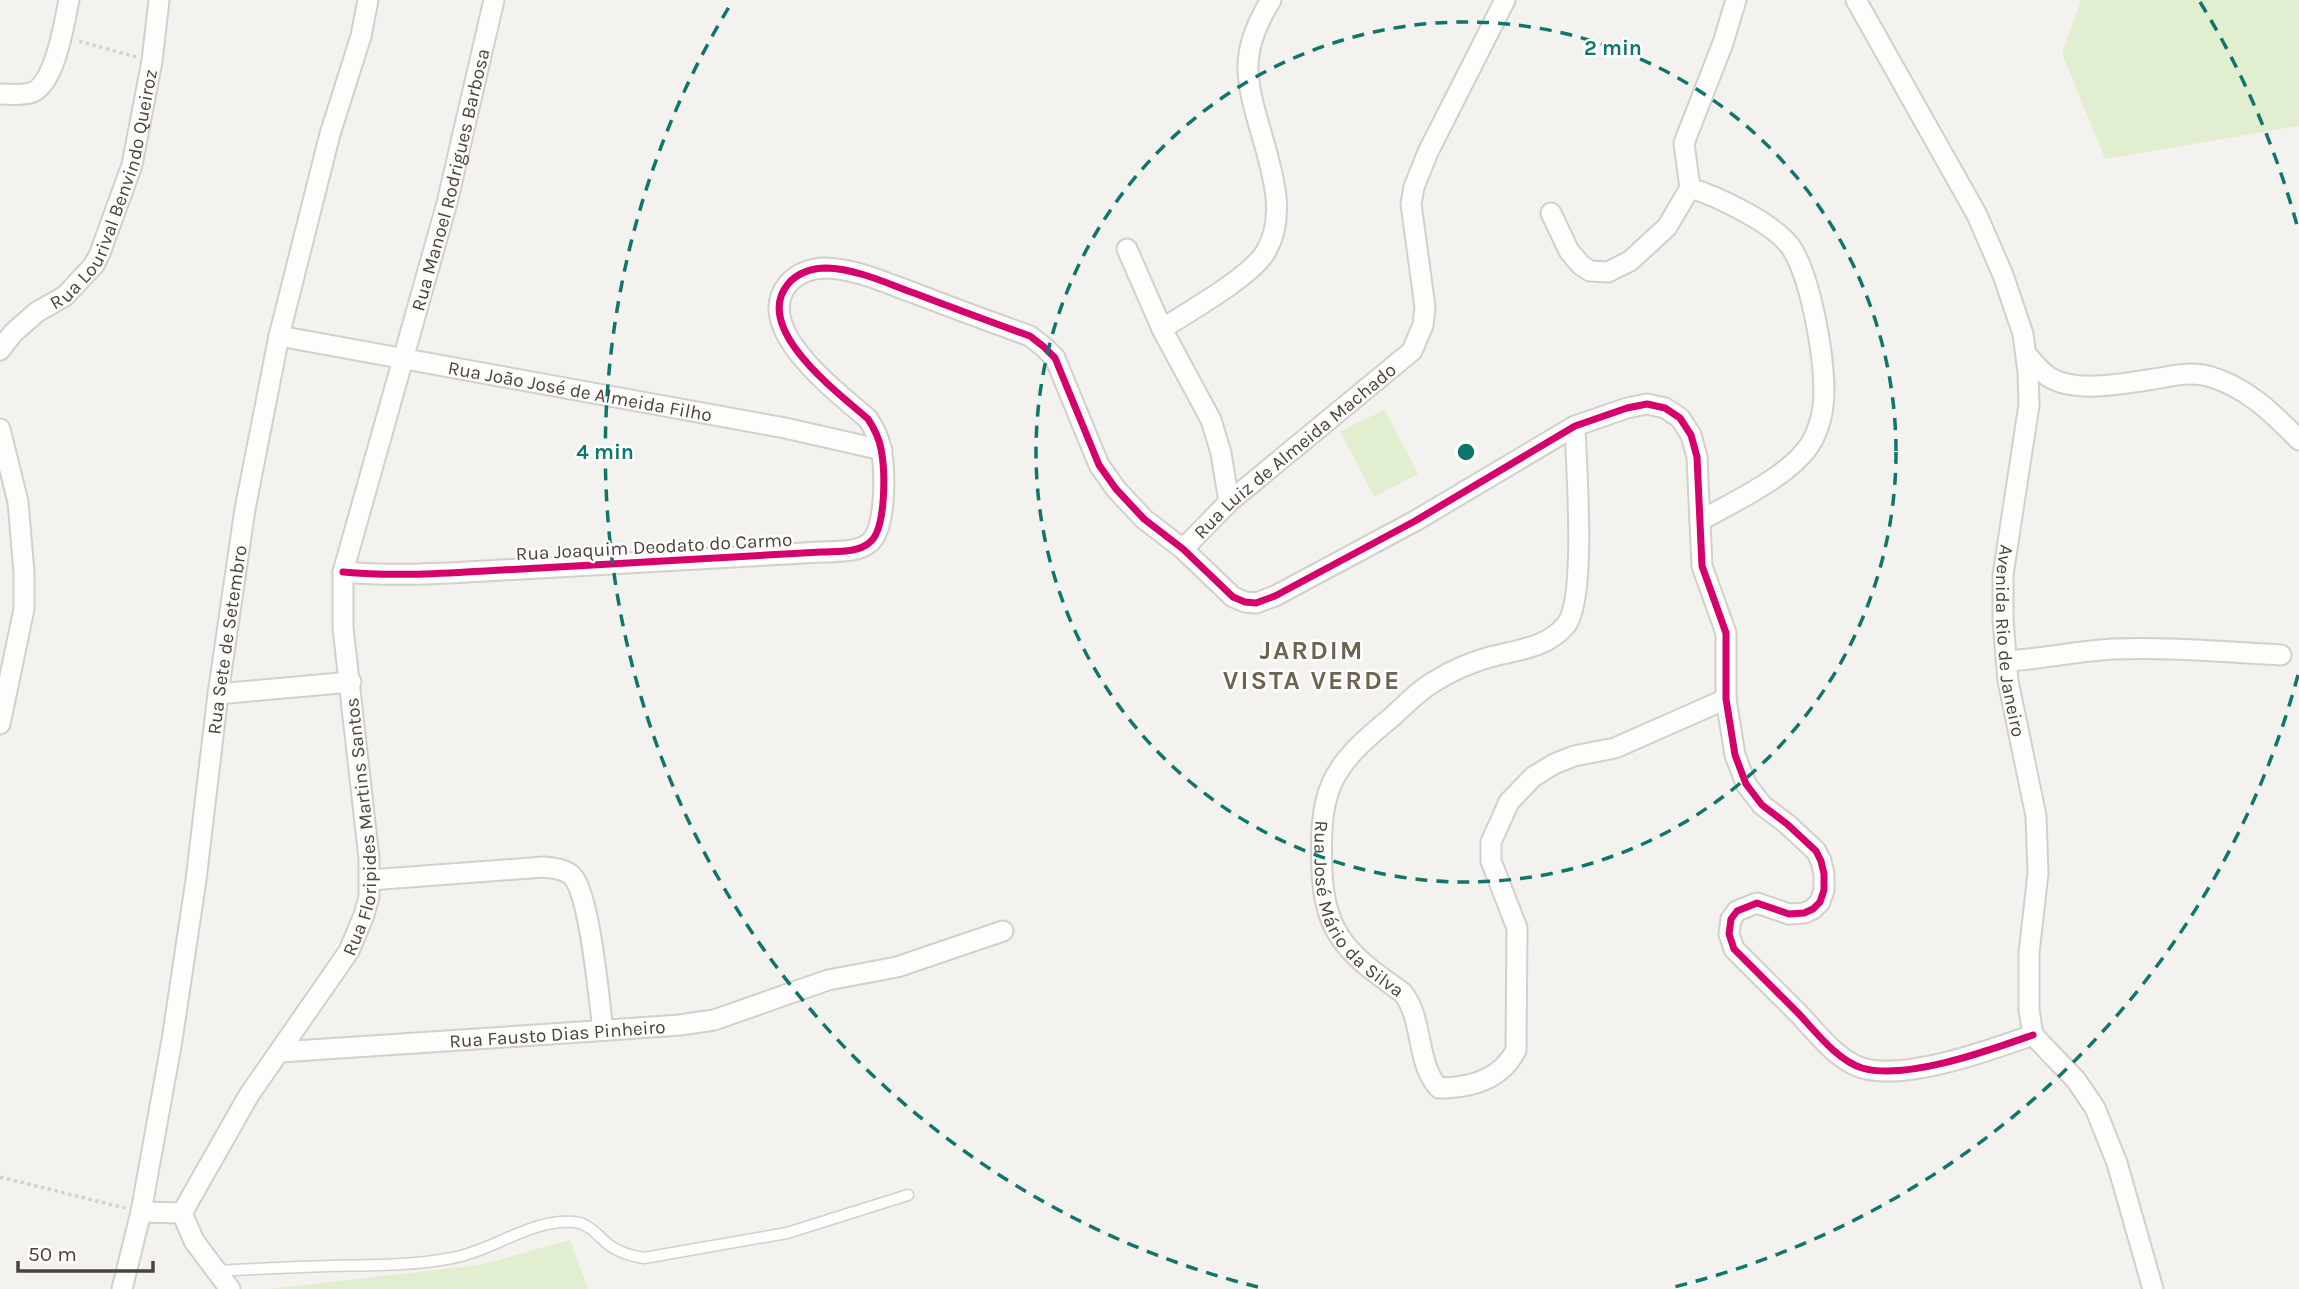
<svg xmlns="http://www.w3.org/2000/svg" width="2299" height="1289" font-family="Karla,sans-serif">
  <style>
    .green { fill: #e1eecf }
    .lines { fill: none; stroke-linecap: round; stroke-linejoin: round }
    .lane-casing { stroke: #d2d0cb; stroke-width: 13 }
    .street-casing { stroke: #d2d0cb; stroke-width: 23 }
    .path { stroke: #d3d2cc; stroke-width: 3.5; stroke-dasharray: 3.5 3.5; stroke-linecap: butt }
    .lane { stroke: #fdfdfc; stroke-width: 10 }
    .street { stroke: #fdfdfc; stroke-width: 19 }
    .cycleway-casing { stroke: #fff; stroke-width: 11 }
    .cycleway { stroke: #d6006c; stroke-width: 7 }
    .ring { fill: none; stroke: #0f766e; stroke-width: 3.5; stroke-dasharray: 12 9 }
    .labels { text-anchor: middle; stroke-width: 5; stroke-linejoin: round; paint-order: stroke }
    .street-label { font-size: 19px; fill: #4b4439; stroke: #fff }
    .district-label { font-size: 26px; font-weight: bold; letter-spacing: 2px; fill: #6e6250; stroke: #fff }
    .centre { fill: #0f766e; stroke: #fff; stroke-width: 3.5 }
    .ring-label { font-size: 21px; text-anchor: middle; font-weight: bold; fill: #0f766e; stroke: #fff; stroke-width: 5; stroke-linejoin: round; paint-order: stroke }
  </style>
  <rect width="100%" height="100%" fill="#f4f2ee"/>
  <g class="green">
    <path d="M 2081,0 L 2299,0 L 2299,126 L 2105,159 L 2062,53 Z"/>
    <path d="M 1385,410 L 1418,474 L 1374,497 L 1340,431 Z"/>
    <path d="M 570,1240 L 588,1289 L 269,1289 L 480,1265 Z"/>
  </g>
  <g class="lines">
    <g class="lane-casing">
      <path id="lane" d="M 216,1271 C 254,1269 291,1267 329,1266 C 370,1265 411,1266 452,1258 C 493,1251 532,1218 574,1222 C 589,1223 598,1236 609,1245 C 620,1253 630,1256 644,1258 L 787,1233 L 908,1195"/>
    </g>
    <g class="street-casing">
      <g id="street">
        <path id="s1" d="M 1856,0 L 1977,215 L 2003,275 L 2023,334 L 2028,372 L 2029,405 L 2003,575 L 2003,620 L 2008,681 L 2036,816 L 2038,873 L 2029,953 L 2029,1010 L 2033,1035 L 2076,1080 L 2095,1108 L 2117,1163 L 2153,1289"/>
        <path d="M 0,94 C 10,94 23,96 33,92 C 56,81 64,23 69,0"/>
        <path d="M 1551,213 L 1569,251 L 1581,265 L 1590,271 L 1608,272 L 1630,261 L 1667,227 L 1690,188"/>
        <path d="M 1127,249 L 1162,329 L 1211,420 L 1221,453 L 1229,502"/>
        <path d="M 1162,329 C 1189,311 1249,278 1265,253 C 1298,200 1250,127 1248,70 C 1247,45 1258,21 1271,0"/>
        <path id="s2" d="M 279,336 L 785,428 L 882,450"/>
        <path id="s3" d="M 0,350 L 13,333 L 37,312 L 65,296 L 94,265 L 100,253 L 132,165 L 152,61 L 159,0"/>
        <path d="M 2026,354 C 2033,362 2040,371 2049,377 C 2076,394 2128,383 2160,378 C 2175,375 2192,372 2208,376 C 2245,386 2273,413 2299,440"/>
        <path id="s4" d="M 1575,426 C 1576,464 1587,599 1566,625 C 1547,648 1517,650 1490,657 C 1472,662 1453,670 1437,680 C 1420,689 1406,704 1392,717 C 1370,735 1344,756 1332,783 C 1320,809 1321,843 1322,872 C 1323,894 1327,918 1340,937 C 1356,961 1380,976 1403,993 C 1424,1020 1416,1065 1439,1088 C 1470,1088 1501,1080 1516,1050 L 1517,928 L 1491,861 L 1491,842 L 1509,802 L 1533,777 L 1554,764 L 1574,756 L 1615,748 L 1726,699"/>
        <path d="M 0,429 L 18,502 L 24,572 L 24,609 L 0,724"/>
        <path d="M 1700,521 C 1733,502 1788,477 1809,446 C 1816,436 1822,418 1823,406 C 1828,370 1811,275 1790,246 C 1773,223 1717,196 1690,188 L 1684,143 L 1723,43 L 1736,0"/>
        <path id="s5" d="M 1183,549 L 1229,502 L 1412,351 L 1423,325 L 1425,307 L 1411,204 L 1414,187 L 1428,152 L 1505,0"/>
        <path d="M 343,572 C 408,578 474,571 540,568 C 633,563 727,558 821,552 C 836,551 857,553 869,543 C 887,530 885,469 881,449 C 879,438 874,428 868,419 C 840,394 751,329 788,284 C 797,273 812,268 826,268 C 857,269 886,283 914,293 C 953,308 991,322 1030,336 L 1044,347 L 1055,358 L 1099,465 L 1116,489 L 1144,519 L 1183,549 L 1233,597 L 1245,602 L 1256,603 L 1275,596 L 1415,521 L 1575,426 L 1627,408 L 1647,404 L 1665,408 L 1680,418 L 1691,435 L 1697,457 L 1702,566 L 1726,633 L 1726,699 L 1735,755 L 1746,784 L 1762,805 L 1787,824 L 1816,851 L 1821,861 L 1824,874 L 1824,890 L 1820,902 L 1813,909 L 1804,913 L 1789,914 L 1757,903 L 1737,911 L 1731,919 L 1729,934 L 1734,949 C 1755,970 1777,992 1798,1013 C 1816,1032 1837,1060 1862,1068 C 1906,1081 1990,1050 2033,1035"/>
        <path d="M 2006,661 C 2042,659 2077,651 2114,649 C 2169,647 2225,652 2281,655"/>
        <path d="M 218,694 L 351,682"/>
        <path d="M 370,880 L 544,867 C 553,868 567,869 573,877 C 590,897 599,999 603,1030"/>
        <path id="s6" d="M 280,1052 L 566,1033 L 680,1025 L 714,1020 L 828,980 L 897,967 L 1003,931"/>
        <path d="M 141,1212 L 182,1213 L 194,1241 L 230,1289"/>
        <path id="s7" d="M 182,1213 L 249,1095 L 349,951 L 364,915 L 369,897 L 369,858 L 343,628 L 343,572 L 447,203 L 494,0"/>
        <path id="s8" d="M 122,1289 L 141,1212 L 172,1040 L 196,880 L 218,694 L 245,509 L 279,336 L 330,134 L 361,36 L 368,0"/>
      </g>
    </g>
    <g class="path">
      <path d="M 79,41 L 136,57"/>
      <path d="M 0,1177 L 125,1208"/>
    </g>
    <use href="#lane" class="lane"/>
    <use href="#street" class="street"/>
    <g class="cycleway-casing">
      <path id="cycleway" d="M 343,572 C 408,578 474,571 540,568 C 633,563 727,558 821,552 C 836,551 857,553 869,543 C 887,530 885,469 881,449 C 879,438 874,428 868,419 C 840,394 751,329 788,284 C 797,273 812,268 826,268 C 857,269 886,283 914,293 C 953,308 991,322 1030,336 L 1044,347 L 1055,358 L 1099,465 L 1116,489 L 1144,519 L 1183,549 L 1233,597 L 1245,602 L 1256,603 L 1275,596 L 1415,521 L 1575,426 L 1627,408 L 1647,404 L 1665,408 L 1680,418 L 1691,435 L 1697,457 L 1702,566 L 1726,633 L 1726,699 L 1735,755 L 1746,784 L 1762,805 L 1787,824 L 1816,851 L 1821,861 L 1824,874 L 1824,890 L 1820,902 L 1813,909 L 1804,913 L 1789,914 L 1757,903 L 1737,911 L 1731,919 L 1729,934 L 1734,949 C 1755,970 1777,992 1798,1013 C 1816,1032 1837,1060 1862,1068 C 1906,1081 1990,1050 2033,1035"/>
    </g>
    <use href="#cycleway" class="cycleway"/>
  </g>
  <g class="ring">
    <circle cx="1466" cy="452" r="430"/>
    <path d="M2298 675A861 861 0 0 1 1674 1287M1258 1287A861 861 0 0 1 732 2M2200 2A861 861 0 0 1 2298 229"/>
  </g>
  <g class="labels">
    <g class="street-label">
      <text dy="7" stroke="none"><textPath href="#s7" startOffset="1102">Rua Manoel Rodrigues Barbosa</textPath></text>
      <text dy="7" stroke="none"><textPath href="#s3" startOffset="201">Rua Lourival Benvindo Queiroz</textPath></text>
      <text dy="7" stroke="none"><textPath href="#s2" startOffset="306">Rua João José de Almeida Filho</textPath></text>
      <text dy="7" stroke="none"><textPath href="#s5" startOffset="149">Rua Luiz de Almeida Machado</textPath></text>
      <text transform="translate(654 546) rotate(-3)" y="7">Rua Joaquim Deodato do Carmo</text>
      <text dy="7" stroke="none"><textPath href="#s8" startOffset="658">Rua Sete de Setembro</textPath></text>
      <text dy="7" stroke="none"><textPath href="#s1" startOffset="684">Avenida Rio de Janeiro</textPath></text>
      <text dy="7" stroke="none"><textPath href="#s7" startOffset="438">Rua Floripides Martins Santos</textPath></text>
      <text dy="7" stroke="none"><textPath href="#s4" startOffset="632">Rua José Mário da Silva</textPath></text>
      <text dy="7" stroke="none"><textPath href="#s6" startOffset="278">Rua Fausto Dias Pinheiro</textPath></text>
    </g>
    <g class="district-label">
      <text x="1312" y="659">JARDIM<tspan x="1312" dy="30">VISTA VERDE</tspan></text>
    </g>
  </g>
  <circle cx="1466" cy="452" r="10" class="centre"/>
  <g class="ring-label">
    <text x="1613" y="55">2 min</text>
    <text x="605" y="459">4 min</text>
  </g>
  <path d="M18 1261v10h135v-10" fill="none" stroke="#4b4439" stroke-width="3.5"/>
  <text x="28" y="1261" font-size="21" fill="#4b4439" stroke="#ffffff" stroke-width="5" paint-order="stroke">50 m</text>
</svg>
